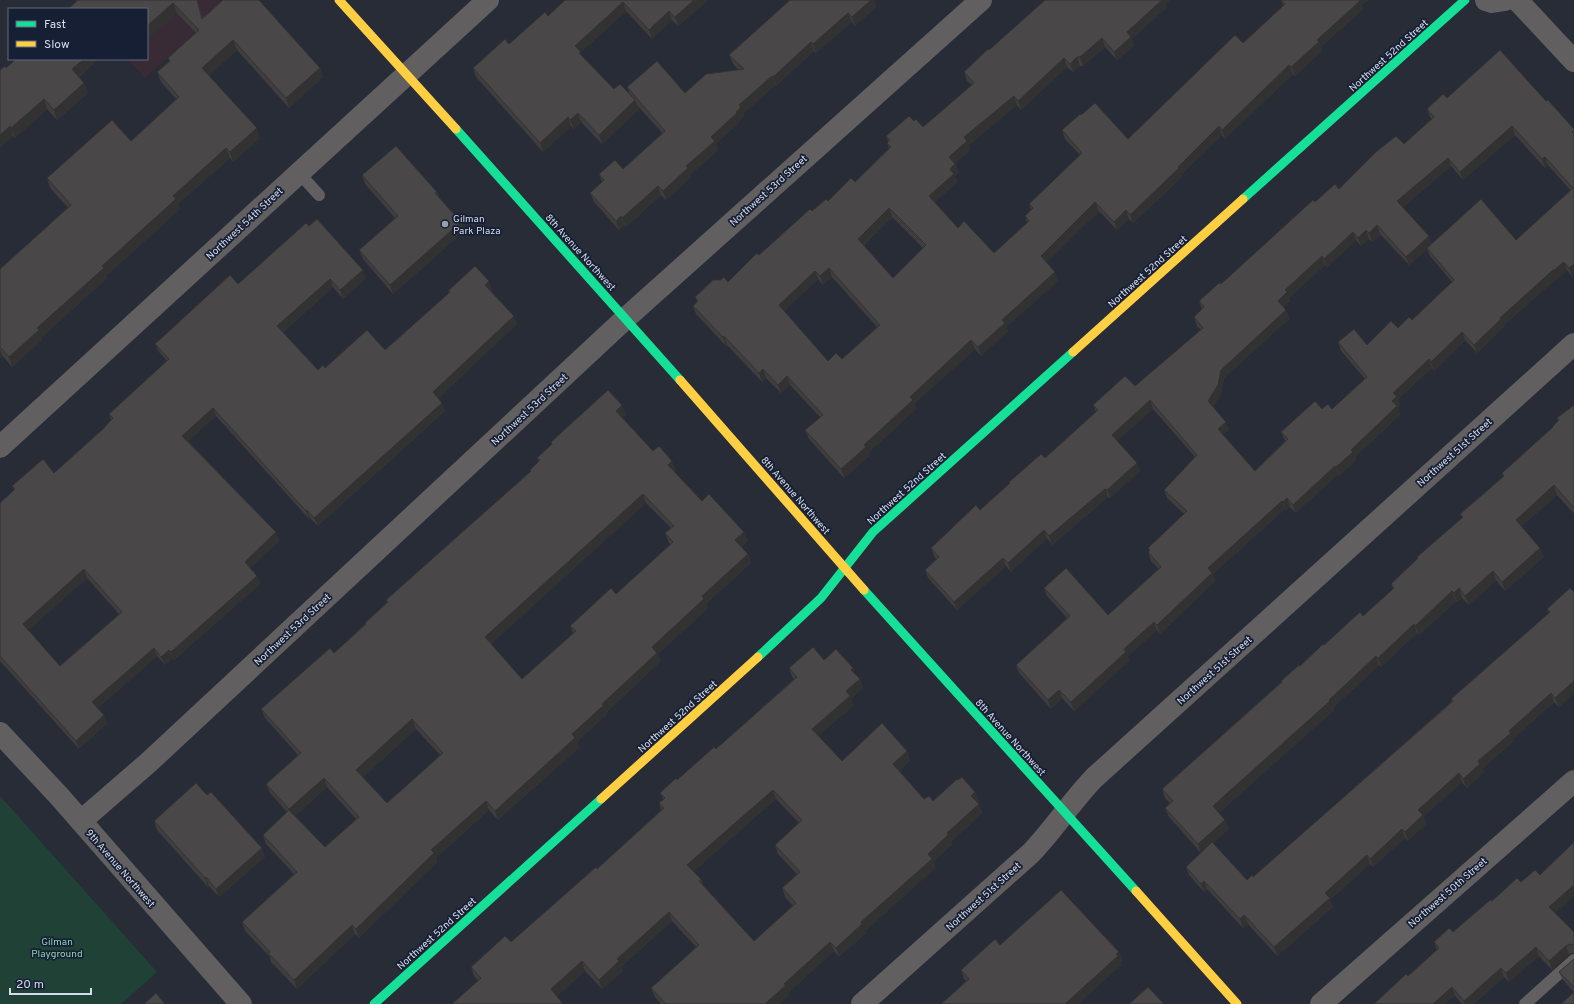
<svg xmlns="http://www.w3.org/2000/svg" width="1574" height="1004" font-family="Overpass,sans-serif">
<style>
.commercial{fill:#382b36}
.green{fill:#204236}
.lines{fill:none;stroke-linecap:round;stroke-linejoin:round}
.lane{stroke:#615f60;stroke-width:12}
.street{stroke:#615f60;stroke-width:22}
.fast{stroke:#16e098;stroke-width:9}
.slow{stroke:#ffcf43;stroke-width:9}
.wall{fill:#3f3d3e;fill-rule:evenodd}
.shaded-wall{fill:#333232}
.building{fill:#494748;stroke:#333232;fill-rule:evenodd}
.poi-dot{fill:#999fac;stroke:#171f34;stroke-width:1.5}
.labels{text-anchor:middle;stroke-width:3.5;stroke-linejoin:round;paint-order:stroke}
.street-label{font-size:10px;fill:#d6ddeb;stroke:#171f34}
.poi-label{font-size:10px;fill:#d6ddeb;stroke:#171f34;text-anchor:start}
.park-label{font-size:10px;fill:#8cd3b3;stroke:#171f34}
</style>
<rect width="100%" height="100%" fill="#272c37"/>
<!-- commercial -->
<polygon class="commercial" points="75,0 233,0 145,78 128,59 147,59 147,9 83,9"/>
<!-- green -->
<polygon class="green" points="0,796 157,972 121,1004 0,1004"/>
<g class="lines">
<!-- lane -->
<g class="lane">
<polyline points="299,173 319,195"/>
<polyline points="1525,1004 1574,960"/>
</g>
<!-- street -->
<g class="street">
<polyline points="1486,0 1492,2 1505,0"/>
<polyline points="1517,0 1574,61"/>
<polyline points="0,447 488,0"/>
<polyline points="0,733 59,796 241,1004"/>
<polyline points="81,821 148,763 626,318 981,0"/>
<path d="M862,1004L1031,853C1054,829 1071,802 1094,778L1574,344"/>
<polyline points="1321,1004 1574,781"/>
</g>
<!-- fast -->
<g class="fast">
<polyline points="456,129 680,380"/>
<polyline points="1243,199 1465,0"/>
<polyline points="864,590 1136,891"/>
<polyline points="758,657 821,598 873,532 1073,352"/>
<polyline points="374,1004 601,799"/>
</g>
<!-- slow -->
<g class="slow">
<polyline points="339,0 456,129"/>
<polyline points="1073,352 1243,199"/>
<polyline points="680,380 864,590"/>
<polyline points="601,799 758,657"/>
<polyline points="1136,891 1237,1004"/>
</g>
</g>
<!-- wall -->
<g class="wall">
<polygon points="78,0 197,0 203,18 320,68 323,77 289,108 237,50 209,75 260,138 233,162 230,158 178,204 180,209 106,276 107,278 42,337 42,340 12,367 2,355 0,357 0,269 68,208 50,188 47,178 131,141 176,99 161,82 157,72 169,61 168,58 196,33 177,13"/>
<polygon points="565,0 706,0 707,1 678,26 672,20 652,39 626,11 581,52 582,56 614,89 629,92 627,87 685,93 739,70 733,64 729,55 790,0 874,0 876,7 855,26 852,22 816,53 814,51 776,86 775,85 743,114 744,116 740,120 740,122 716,144 718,150 690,175 691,177 666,200 661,195 626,227 624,225 619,230 594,202 590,193 602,182 599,174 623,169 663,134 637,105 639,109 602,144 581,122 574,129 571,126 543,152 476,77 473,68 509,44 548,16"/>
<path d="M1281,0H1368L1361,6L1363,9L1321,47L1322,51L1295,76L1293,74L1225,139L1222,135L1182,174V177L1133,223L1129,219L1117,230L1099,211L1046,262L1058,281L1006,327L1008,331L981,356L975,349L914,404L916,409L868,453L869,456L844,478L809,439L805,430L820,417L790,385L781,393L766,378L762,382L727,345L726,346L696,314L693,306L697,302L695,297L728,282L759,255L812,211L828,201L855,182L889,148L887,143L888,142L886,136L914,121L923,127L972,85L967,81L964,72L989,50L1166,4L1167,7L1132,39L1134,46L1117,60L1105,47L1083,66H1080L1073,72L1067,67L1021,110L1017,105L969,145L970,150L955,163L959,172L955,176L957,182L935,202L958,228L994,253L1027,223L1025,216L1031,210L1029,204L1080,155L1065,139L1062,130L1081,115L1128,139L1243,43L1283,6ZM892,217L923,248L893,278L864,245ZM832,277L877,327L842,359L828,361L784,311L818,279L823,285Z"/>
<polygon points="16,59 98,59 79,77 84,83 88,93 57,120 47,109 15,138 13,136 0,148"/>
<path d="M1447,98L1546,101L1574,129V275L1572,277L1567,270L1556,280V279L1503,326L1504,327L1477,353L1465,340L1434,371L1432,368L1398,399L1400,405L1398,407L1400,415L1355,457L1356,460L1339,476L1338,474L1296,513L1290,507L1286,510L1285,509L1213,574L1215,581L1160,634L1157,630L1128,656L1129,661L1074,711L1062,698L1051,709L1019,673L1016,665L1067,618L1047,596L1044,588L1108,615L1159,569L1151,561L1148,552L1149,551L1148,548L1184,514L1167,498L1164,490L1195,457L1153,409L1117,441L1140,471L1110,498L1108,497L1052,545L1047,538L1011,572L1006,566L957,610L928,578L925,570L936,559L934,556L931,548L980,510L1009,484V482L1045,458L1096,412L1093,405L1135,386L1201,330L1197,326L1194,317L1202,309L1199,301L1221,284L1315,202L1339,189L1404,144L1432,119L1430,117L1427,109ZM1515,135L1545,168L1548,165L1571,191L1516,240L1432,244L1403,207L1451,166L1463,180ZM1380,234L1409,265L1427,249L1430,256L1452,282L1412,320L1367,345L1338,342L1341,351L1365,379L1332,409H1322L1281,432L1285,441L1255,471L1223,435L1229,430L1213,407L1221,394L1224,378L1289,319L1286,310L1283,307L1290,301L1289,298L1325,265L1327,267L1356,240L1361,246L1369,239L1372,242Z"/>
<polygon points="362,175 437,192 439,197 464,231 393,294 363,259 359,250 395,218 365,184"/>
<path d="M309,226L366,278L343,299L333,287L283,332L318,370L385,350L449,293L448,291L492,290L490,291L517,324L438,398L445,411L318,526L310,518L309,519L216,416L188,441L276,532L279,541L250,568L257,576L260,584L174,660L173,658L165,665L157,656L98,708L107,723L79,749L0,661V503L14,490L12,486L54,473L103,429L111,420L109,414L167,361L159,352L155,344L238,284ZM87,578L119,614L60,666L28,630Z"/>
<polygon points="1574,405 1574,514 1557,495 1522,526 1544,557 1505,591 1496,580 1469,605 1462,598 1457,602 1456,601 1419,635 1417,633 1381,667 1379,665 1333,708 1334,710 1219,813 1225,820 1229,829 1213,843 1247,880 1253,877 1452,701 1451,699 1549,614 1547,609 1574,592 1574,693 1559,707 1554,702 1513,739 1514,741 1482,769 1484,772 1467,788 1462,782 1423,817 1426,824 1408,841 1405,838 1373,867 1370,864 1330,900 1333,907 1277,956 1248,924 1243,928 1207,889 1204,892 1189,875 1186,867 1201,853 1169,817 1165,808 1170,803 1165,798 1162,789 1281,682 1281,681 1300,666 1324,645 1363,616 1393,589 1391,584 1417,559 1417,557 1462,518 1460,514 1503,477 1502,473 1553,427 1553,426 1558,421 1557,418"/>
<path d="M626,414L622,417L653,451L676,470L674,472L702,501L748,541L741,547L748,554L751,563L706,604L708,608L658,654L660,662L606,713L607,714L577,742L579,748L498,820L489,810L436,858L437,862L359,938L355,934L297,989L271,962L270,957L245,931L242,922L294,874L266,844L263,835L287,812L270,793L266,784L298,755L265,718L261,709L334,653L365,624V623L387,602L386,600L531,471L530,470L539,462L537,458L552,445L551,442ZM646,503L671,528L665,533L669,543L671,545L616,594L570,626L573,633L522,679L491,644ZM416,729L440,755L387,803L363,777ZM327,787L356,819L325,847L295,816Z"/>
<path d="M824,660L856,675L860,679L863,688L851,699L853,706L818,736L842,761L907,751L910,760L899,771L924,799L933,801L975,792L979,802L978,803L979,804L982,813L951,842L952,845L933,862L935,868L865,931L866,933L839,957L834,951L789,992V995L779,1004H661L655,997L651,988L696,947L672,921L621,967L623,971L602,989L585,971L557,996L478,980L474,976L471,967L511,942L597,869L661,810L659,803L663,799L660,793L716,749L794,679L792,677L789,668ZM776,799L799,823L775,845L778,854L797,874L782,888L785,897L793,906L754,941L703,885L701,879L694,871Z"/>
<polygon points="207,795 265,857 219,897 209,886 208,887 157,830 154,821"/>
<polygon points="1574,842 1574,896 1555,913 1574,932 1574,953 1573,953 1569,954 1552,970 1539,956 1509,982 1504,977 1474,1004 1462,1004 1455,996 1408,976 1437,950 1434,942 1453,932 1492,901 1521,882 1540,875"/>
<polygon points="1000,945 1119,952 1122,961 1120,962 1121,965 1078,1004 941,1004 966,981 964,979 961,970"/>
<polygon points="1574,959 1574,1004 1574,992 1563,980 1559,972"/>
</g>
<!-- shaded-wall -->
<g class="shaded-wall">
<polygon points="694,0 706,0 707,1 678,26 675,17"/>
<polygon points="871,0 874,0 876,7 855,26 852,17"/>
<polygon points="1162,0 1170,0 1166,4 1167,7 1132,39 1134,46 1117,60 1114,52 1127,32"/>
<polygon points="1358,0 1368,0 1361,6 1363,9 1321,47 1322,51 1295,76 1291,67 1317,40"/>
<polygon points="623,2 626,11 581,52 584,61 575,46"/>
<polygon points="173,3 177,13 147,40 147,26"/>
<polygon points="669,11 672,20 652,39 649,30"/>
<polygon points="848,13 852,22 816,53 813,44"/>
<polygon points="1102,38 1105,47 1083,66 1080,57"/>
<polygon points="233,40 237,50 206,78 202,68"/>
<polygon points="811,42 814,51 776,86 773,77"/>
<polygon points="1077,57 1080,66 1073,72 1070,64"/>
<polygon points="1064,58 1067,67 1021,110 1018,101"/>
<polygon points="84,59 98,59 76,79 72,69"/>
<polygon points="1289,65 1293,74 1225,139 1222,130"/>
<polygon points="320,68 323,77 289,108 286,98"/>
<polygon points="772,76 775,85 743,114 744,116 740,120 740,122 716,144 718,150 690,175 691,177 666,200 663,191 686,166 711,137 736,112 739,105"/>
<polygon points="84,83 88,93 57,120 54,110"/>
<polygon points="1014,96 1017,105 969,145 970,150 953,166 949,157 964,137"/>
<polygon points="44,99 47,109 15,138 11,128"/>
<polygon points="635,100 639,109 602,144 599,135"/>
<polygon points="578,113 581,122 574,129 570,120"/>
<polygon points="568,117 571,126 543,152 540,143"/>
<polygon points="10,126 13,136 0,148 0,135"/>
<polygon points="1219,126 1222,135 1182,174 1182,177 1133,223 1130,215"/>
<polygon points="1512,126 1515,135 1463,180 1460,172"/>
<polygon points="257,128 260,138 233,162 230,152"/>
<polygon points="226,148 230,158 178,204 180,209 106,276 107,278 42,337 42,340 12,367 9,357 37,328 102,266 173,196"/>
<polygon points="1545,157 1548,165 1545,168 1542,159"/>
<polygon points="1448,158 1451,166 1400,209 1397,201"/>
<polygon points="955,164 959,172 955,176 957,182 932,205 929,196 950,169"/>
<polygon points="658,186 661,195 626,227 622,218"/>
<polygon points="1095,202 1099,211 1044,265 1041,256"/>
<polygon points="889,208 892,217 861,247 858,239"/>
<polygon points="1126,210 1129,219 1117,230 1114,222"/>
<polygon points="621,216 624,225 619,230 616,221"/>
<polygon points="461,222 464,231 393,294 390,285"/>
<polygon points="1377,225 1380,234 1372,242 1369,233"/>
<polygon points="1366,230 1369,239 1361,246 1358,238"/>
<polygon points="1353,232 1356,240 1327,267 1324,259"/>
<polygon points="1429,236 1432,245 1409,265 1406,257"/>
<polygon points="1322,256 1325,265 1289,298 1290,301 1281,310 1278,301 1285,290"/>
<polygon points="1564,262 1567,270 1556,280 1553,271"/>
<polygon points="1574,264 1574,275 1572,277 1569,268"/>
<polygon points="829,268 832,277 823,285 820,276"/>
<polygon points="363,270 366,278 343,299 340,290"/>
<polygon points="1553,270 1556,279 1503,326 1504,327 1477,353 1474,345 1500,318"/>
<polygon points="815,271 818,279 782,313 779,305"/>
<polygon points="1055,272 1058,281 1006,327 1008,331 981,356 978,347 1002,320"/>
<polygon points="330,279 333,287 280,334 277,326"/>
<polygon points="489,281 492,290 488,293 485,285"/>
<polygon points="1286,310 1289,319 1224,378 1221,394 1211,410 1208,401 1221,370"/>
<polygon points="514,316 517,324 436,401 433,392"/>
<polygon points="1462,332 1465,340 1434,371 1431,362"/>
<polygon points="724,336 727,345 726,346 723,337"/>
<polygon points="971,340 975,349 914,404 916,409 868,453 869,456 844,478 841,469 910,397"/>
<polygon points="0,350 2,355 0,357"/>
<polygon points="1429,359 1432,368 1398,399 1400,405 1398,407 1400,415 1355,457 1356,460 1339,476 1336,467 1392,401 1393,393"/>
<polygon points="763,369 766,378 762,382 759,373"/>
<polygon points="787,376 790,385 781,393 778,385"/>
<polygon points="1150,400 1153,409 1115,443 1112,435"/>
<polygon points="442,403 445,411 318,526 314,518"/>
<polygon points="622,405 626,414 620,420 616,411"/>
<polygon points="213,408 216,416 185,444 182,436"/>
<polygon points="1226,422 1229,430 1221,437 1218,429"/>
<polygon points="672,461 676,470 671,474 668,465"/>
<polygon points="1137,463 1140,471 1110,498 1107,490"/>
<polygon points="1335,466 1338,474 1296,513 1293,505"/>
<polygon points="1554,485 1557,495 1519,529 1516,520"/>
<polygon points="1105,489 1108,497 1052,545 1049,536"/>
<polygon points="643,494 646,503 488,647 485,637"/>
<polygon points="1287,498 1290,507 1286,510 1283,502"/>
<polygon points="1282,501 1285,509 1213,574 1215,581 1160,634 1157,625 1208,568"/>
<polygon points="307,510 310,518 309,519 306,511"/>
<polygon points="1044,530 1047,538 1011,572 1008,563"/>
<polygon points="276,532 279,541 248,570 245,562"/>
<polygon points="744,532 748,541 738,549 735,540"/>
<polygon points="1540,548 1544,557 1505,591 1502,582"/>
<polygon points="748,554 751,563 706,604 708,608 658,654 660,662 606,713 607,714 577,742 579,748 498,820 495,811 602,704 652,647 702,596"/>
<polygon points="1003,558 1006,566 957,610 954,602"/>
<polygon points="84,569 87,578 26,633 23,624"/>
<polygon points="1493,571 1496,580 1469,605 1465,596"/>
<polygon points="257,576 260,584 174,660 171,652"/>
<polygon points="1459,588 1462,598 1457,602 1454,593"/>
<polygon points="1452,591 1456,601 1419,635 1415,626"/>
<polygon points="1154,622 1157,630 1128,656 1129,661 1074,711 1071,702 1124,649"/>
<polygon points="1414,624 1417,633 1381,667 1378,658"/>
<polygon points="154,648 157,656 95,711 92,702"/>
<polygon points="169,650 173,658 165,665 161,657"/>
<polygon points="1376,656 1379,665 1333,708 1334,710 1217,815 1213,806 1329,700"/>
<polygon points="853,668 857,677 851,670"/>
<polygon points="860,679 863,688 851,699 853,706 816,738 812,729 846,691"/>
<polygon points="1574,681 1574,693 1559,707 1555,698"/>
<polygon points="1059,690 1062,698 1051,709 1048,700"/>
<polygon points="1551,693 1554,702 1513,739 1514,741 1482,769 1484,772 1467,788 1463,779 1478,761 1509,731"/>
<polygon points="104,715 107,723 79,749 76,741"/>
<polygon points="412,719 416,729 360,780 356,770"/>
<polygon points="907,751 910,760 896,774 893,764"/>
<polygon points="1459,773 1462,782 1423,817 1426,824 1408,841 1405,832 1418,810"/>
<polygon points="324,778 327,787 293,818 289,809"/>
<polygon points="773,790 776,799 691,874 687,865"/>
<polygon points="975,792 979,802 975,805 971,796"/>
<polygon points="486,801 489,810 436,858 437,862 359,938 356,929 431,850"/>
<polygon points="979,804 982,813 951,842 952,845 933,862 935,868 865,931 866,933 839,957 836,948 928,854 947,833"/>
<polygon points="1225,820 1229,829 1201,854 1198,844"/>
<polygon points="1402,829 1405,838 1373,867 1370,859"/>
<polygon points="262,848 265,857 219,897 216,889"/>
<polygon points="1367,855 1370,864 1330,900 1333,907 1277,956 1274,947 1325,893"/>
<polygon points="206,877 209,886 208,887 205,878"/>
<polygon points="1204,881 1207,889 1204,892 1201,884"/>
<polygon points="1574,885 1574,896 1552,916 1549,907"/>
<polygon points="669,912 672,921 621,967 623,971 602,989 599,980 617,959"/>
<polygon points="1244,915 1248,924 1243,928 1240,919"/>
<polygon points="352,925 355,934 297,989 294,980"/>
<polygon points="830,942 834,951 789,992 789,995 779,1004 765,1004 784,984"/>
<polygon points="1566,946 1569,954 1552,970 1549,961"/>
<polygon points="1536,947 1539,956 1509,982 1506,973"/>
<polygon points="1119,952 1122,961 1120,962 1121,965 1078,1004 1065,1004"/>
<polygon points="582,961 585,971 554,999 551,989"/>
<polygon points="1501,968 1504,977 1474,1004 1465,1004 1464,1001"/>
<polygon points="1452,987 1455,996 1445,1004 1433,1004"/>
</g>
<!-- building -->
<g class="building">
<polygon points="78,0 197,0 202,19 223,0 259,0 320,68 286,98 233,40 202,68 257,128 230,152 226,148 173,196 176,199 102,266 104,268 37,328 39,330 9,357 0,347 0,269 71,205 47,178 112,120 131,141 179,97 157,72 170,61 168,58 199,30 173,3 147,26 147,9 68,9"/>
<polygon points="565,0 694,0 675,17 669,11 649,30 623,2 575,46 581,52 579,53 614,89 620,84 635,100 599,135 578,113 570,120 568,117 540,143 473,68 505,39 509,44 545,12 548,16"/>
<polygon points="790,0 871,0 852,17 848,13 813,44 811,42 773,77 772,76 739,105 741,107 736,112 737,113 711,137 715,141 686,166 688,168 663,191 658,186 622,218 621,216 616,221 590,193 604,180 599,174 615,160 623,169 665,131 627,87 657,61 685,93 706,74 744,69 729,55"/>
<path d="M1045,0H1162L1127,32L1131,37L1114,52L1102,38L1080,57H1077L1070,64L1064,58L1018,101L1014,96L964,137L967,141L949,157L955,164L950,169L954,174L929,196L958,228L964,221L994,253L1029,221L1025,216L1033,208L1029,204L1082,153L1062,130L1080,114L1081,115L1095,103L1128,139L1235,35L1243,43L1285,4L1281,0H1359L1360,1L1317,40L1319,42L1291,67L1289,65L1222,130L1219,126L1178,167L1179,168L1130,215L1126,210L1114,222L1095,202L1041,256L1055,272L1002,320L1005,323L978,347L971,340L910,397L913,400L864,445L866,447L841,469L805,430L823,415L787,376L778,385L763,369L759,373L724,336L723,337L693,306L698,301L695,297L713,280H721L724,277L728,282L757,253L759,255L810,209L812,211L826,199L828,201L851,178L855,182L891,147L887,143L890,140L886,136L909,116L914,121L916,119L923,127L974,83L964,72L988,49L989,50ZM889,208L926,245L893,278L858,239ZM829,268L880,325L842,359L836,353L828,361L779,305L815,271L820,276Z"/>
<path d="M1500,50L1546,101L1548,100L1574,129V131L1572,132L1574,134V264L1569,268L1564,262L1553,271V270L1500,318L1501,319L1474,345L1462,332L1431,362L1429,359L1393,393L1397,396L1392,401L1397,406L1351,450L1353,452L1336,467L1335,466L1293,505L1287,498L1283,502L1282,501L1208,568L1212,573L1157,625L1154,622L1124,649L1126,652L1071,702L1059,690L1048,700L1016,665L1070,616L1044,588L1066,568L1108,615L1161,567L1148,552L1150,550L1148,548L1187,511L1164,490L1197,455L1150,400L1112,435L1137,463L1107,490L1105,489L1049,536L1044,530L1008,563L1003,558L954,602L925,570L939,557L931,548L976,505L980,510L1010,483L1009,482L1041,454L1045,458L1098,410L1093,405L1125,376L1135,386L1203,328L1194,317L1204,307L1199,301L1219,283L1221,284L1313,200L1315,202L1335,184L1339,189L1376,152L1396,136L1404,144L1434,117L1427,109L1443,94L1447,98ZM1512,126L1542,159L1545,157L1573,188L1516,240L1481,199L1427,248L1454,280L1412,320L1409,317L1398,328L1391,321L1367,345L1354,329L1338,342L1367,377L1332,409L1328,404L1322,409L1315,401L1281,432L1288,439L1255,471L1218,429L1226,422L1208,401L1218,385L1221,370L1286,310L1278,301L1287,292L1285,290L1322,256L1324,259L1353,232L1358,238L1366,230L1369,233L1377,225L1406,257L1429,236L1397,201L1448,158L1460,172Z"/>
<polygon points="16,59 84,59 72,69 84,83 54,110 44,99 11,128 10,126 0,135 0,70 5,66 6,68"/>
<polygon points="396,146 437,192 435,193 461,222 390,285 359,250 398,216 362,175"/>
<path d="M317,219L363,270L340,290L330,279L277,326L318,370L323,365L325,368L367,330L385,350L450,292L448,291L475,266L489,281L485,285L514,316L433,392L442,403L314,518L307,510L306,511L213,408L182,436L276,532L245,562L257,576L171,652L169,650L161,657L154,648L92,702L104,715L76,741L0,656V503L15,489L12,486L43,459L54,473L103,429L113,418L109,414L169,359L155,344L230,275L238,284L306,223L309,226ZM84,569L122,612L60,666L23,624Z"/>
<path d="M608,390L622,405L616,411L653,451L659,446L672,461L668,465L702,501L709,494L744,532L735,540L748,554L702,596L704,599L652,647L657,653L602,704L604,705L572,734L575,738L495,811L486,801L431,850L434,853L356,929L352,925L294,980L268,953L270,952L242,922L297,872L263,835L289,810L325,847L359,817L324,778L289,809L266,784L301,753L261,709L330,648L334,653L366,624L365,623L388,602L386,600L531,471L530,470L540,460L537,458L552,444L551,442ZM643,494L674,526L665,533L673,542L616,594L611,588L570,626L576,631L522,679L485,637ZM412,719L443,753L387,803L356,770Z"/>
<polygon points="1574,405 1574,508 1554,485 1516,520 1540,548 1502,582 1493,571 1465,596 1459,588 1454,593 1452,591 1415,626 1414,624 1378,658 1376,656 1329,700 1330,701 1213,806 1225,820 1198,844 1165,808 1173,801 1162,789 1282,682 1281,681 1299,665 1300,666 1323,644 1324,645 1360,612 1363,616 1394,588 1391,584 1418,558 1417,557 1463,517 1460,514 1504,476 1502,473 1553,427 1553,426 1559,420 1557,418"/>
<polygon points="1570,588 1574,592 1574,681 1555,698 1551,693 1509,731 1511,733 1478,761 1480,764 1463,779 1459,773 1418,810 1423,815 1405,832 1402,829 1370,859 1367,855 1325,893 1330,898 1274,947 1244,915 1240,919 1204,881 1201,884 1186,867 1212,842 1247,880 1252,875 1253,877 1453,701 1451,699 1550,612 1547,609"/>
<path d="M813,647L824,660L836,649L853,668L851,670L860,679L846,691L850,696L812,729L842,761L882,723L907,751L893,764L924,799L929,796L933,801L957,779L958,780L962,777L975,792L971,796L979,804L947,833L948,835L928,854L932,859L861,922L862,924L836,948L830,942L784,984L786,985L765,1004H666L651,988L699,945L669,912L617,959L619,961L599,980L582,961L551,989L563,1004H452L481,978L471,967L505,936L511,942L596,867L597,869L664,808L659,803L665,798L660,793L676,778L677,780L714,747L716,749L797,677L789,668ZM773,790L802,820L775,845L800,872L782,888L796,903L754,941L699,881L701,879L687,865Z"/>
<polygon points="196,783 207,795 211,792 262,848 216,889 206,877 205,878 154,821"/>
<polygon points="1574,842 1574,885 1549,907 1574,932 1574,945 1570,944 1566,946 1549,961 1536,947 1506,973 1501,968 1464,1001 1452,987 1433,1004 1374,1004 1406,974 1408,976 1439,948 1434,942 1449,928 1453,932 1490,900 1492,901 1517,878 1521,882 1535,870 1540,875"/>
<polygon points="1061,890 1119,952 1116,954 1118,956 1065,1004 941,1004 969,979 961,970 995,939 1000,945"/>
<polygon points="1574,959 1574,987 1559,972"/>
<polygon points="1148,987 1164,1004 1129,1004"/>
<polygon points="1574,992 1574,1004 1561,1004"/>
<polygon points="156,993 165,1004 144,1004"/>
</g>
<!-- markers -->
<circle class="poi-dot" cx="445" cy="224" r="4"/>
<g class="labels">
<!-- street labels -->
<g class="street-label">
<text transform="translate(1388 55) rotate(-42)" y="4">Northwest 52nd Street</text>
<text transform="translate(768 190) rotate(-42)" y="4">Northwest 53rd Street</text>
<text transform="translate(244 223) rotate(-43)" y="4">Northwest 54th Street</text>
<text transform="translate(581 252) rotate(48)" y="4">8th Avenue Northwest</text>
<text transform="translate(1147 271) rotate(-42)" y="4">Northwest 52nd Street</text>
<text transform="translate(529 409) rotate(-43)" y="4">Northwest 53rd Street</text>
<text transform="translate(1454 452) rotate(-42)" y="4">Northwest 51st Street</text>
<text transform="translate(906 488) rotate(-42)" y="4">Northwest 52nd Street</text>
<text transform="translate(796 495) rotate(49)" y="4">8th Avenue Northwest</text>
<text transform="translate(292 629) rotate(-43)" y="4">Northwest 53rd Street</text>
<text transform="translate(1214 670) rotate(-42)" y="4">Northwest 51st Street</text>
<text transform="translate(677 716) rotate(-42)" y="4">Northwest 52nd Street</text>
<text transform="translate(1011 737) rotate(48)" y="4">8th Avenue Northwest</text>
<text transform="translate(121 868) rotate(49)" y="4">9th Avenue Northwest</text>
<text transform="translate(1447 892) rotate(-41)" y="4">Northwest 50th Street</text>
<text transform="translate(983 896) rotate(-42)" y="4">Northwest 51st Street</text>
<text transform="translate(436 933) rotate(-42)" y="4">Northwest 52nd Street</text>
</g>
<!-- poi labels -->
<g class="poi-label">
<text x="453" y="222">Gilman<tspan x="453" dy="12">Park Plaza</tspan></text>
</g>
<!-- park labels -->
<g class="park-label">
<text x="57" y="945">Gilman<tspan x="57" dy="12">Playground</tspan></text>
</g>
</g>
<!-- legend -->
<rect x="8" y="8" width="140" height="52" fill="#171f34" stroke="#636b7d"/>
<rect x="16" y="21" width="20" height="6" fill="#16e098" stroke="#636b7d"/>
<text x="44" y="28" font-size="12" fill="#d6ddeb">Fast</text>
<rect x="16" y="41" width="20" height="6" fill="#ffcf43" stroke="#636b7d"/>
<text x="44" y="48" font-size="12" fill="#d6ddeb">Slow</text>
<!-- scale -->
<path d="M10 988v6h81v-6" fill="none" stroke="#d6ddeb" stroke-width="2"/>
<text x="16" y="988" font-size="12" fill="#d6ddeb" stroke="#171f34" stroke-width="3" paint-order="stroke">20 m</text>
</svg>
